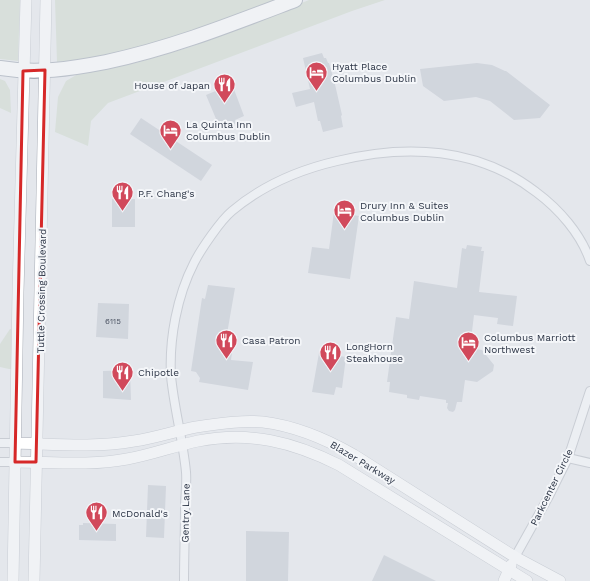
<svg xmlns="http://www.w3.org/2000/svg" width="590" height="581" font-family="'Work Sans',sans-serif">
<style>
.green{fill:#c9d6c5}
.building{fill:#bbc0ca}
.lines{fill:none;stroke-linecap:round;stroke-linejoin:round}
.street-casing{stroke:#a9aeb7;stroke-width:10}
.secondary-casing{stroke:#a9aeb7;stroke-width:12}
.highway-casing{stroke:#8b94a3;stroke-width:16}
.street{stroke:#f7f8fa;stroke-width:8}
.secondary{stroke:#fff;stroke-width:11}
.highway{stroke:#fff;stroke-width:14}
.marked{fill:none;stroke:#d62828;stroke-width:3;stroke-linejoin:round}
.labels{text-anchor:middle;stroke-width:4;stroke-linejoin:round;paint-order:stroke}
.number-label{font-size:8px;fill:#4f5766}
.poi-label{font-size:10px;fill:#2b3445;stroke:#f4f6f9;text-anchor:start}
.street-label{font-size:10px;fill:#2b3445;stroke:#f4f6f9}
</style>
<rect width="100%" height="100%" fill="#e4e7ec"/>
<!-- green -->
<g class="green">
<polygon points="0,0 20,0 18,61 0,59"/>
<polygon points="55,0 280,0 195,31 106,57 57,62"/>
<polygon points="309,0 385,0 352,11 108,103 91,121 88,146 55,132 58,97 66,81 78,74 139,62 190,47"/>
<polygon points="0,79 5,81 10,90 11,113 0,108"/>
<polygon points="10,329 11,329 11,369 9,369 0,367 0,344"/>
</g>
<!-- building -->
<g class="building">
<polygon points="322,53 324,58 326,58 328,63 329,63 334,80 342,115 341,116 343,127 323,132 320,121 318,121 314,102 296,107 292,93 310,89 303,58"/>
<polygon points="477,63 492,65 505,71 506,71 550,105 540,118 514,120 490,101 476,97 444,101 423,86 420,69"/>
<polygon points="232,84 244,116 235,120 236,123 230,126 228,122 219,126 206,95"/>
<polygon points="141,118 212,165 201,181 130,134"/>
<rect x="112" y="199" width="23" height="28"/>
<polygon points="334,212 359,216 350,279 308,273 312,247 329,249"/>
<polygon points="467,245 482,247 481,251 484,251 479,292 517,296 513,326 497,324 498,318 474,315 470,348 482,350 494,365 493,371 477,382 465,380 462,402 457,402 455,410 453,412 449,411 447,408 448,403 446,403 446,400 420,396 419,400 407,398 407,395 389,392 390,382 387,382 396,317 409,319 414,281 457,288 462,248 466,249"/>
<polygon points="208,285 235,288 224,351 232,353 231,360 253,362 248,390 199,382 200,378 196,372 191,371 202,298 205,299"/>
<polygon points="98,303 129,304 128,339 96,337"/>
<polygon points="319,353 346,357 342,388 336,387 334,395 312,392"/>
<polygon points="130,370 131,400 103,398 103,371"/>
<polygon points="148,485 166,486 164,538 146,537"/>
<polygon points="83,523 116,524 116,541 79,540 79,525 83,525"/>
<polygon points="246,531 289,532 288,581 246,581"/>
<polygon points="384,555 436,581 372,581"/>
</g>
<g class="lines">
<defs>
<g id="street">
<polyline points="0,443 15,443"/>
<polyline points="568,458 590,463"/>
<polyline points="0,462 15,462"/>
<polyline points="515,557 549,496 568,458 590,391"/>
<path d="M184,581C184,557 185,533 185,508C185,496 187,484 186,472C183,440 174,408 171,376C169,339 177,296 194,263C201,249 221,220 232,211C263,185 298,170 337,161C406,144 478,147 536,192C559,209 581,234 590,261"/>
</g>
<g id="secondary">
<path d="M15,443C54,444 95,448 134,441C155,438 175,431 196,427C218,424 241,420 263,422C296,426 326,439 354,455L515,557L560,581"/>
<path d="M15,462C52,462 90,466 127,459C151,455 174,446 198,441C250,431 293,442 339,465L527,581"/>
<polyline points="13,581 18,292 26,0"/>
<polyline points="34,581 46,0"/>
<polyline points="504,581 511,565"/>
</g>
<path id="highway" d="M0,68C37,74 70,69 106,62C172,48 232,24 295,0"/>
</defs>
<!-- street casing -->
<use href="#street" class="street-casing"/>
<!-- secondary casing -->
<use href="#secondary" class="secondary-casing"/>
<!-- highway casing -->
<use href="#highway" class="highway-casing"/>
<!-- street -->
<use href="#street" class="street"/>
<!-- secondary -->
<use href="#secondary" class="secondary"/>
<!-- highway -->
<use href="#highway" class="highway"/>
</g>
<!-- marked area -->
<path d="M0 0H590V581H0ZM45,70L36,462H15L23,71Z" fill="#e4e7ec" fill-opacity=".55" fill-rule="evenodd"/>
<path class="marked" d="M45,70L36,462H15L23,71Z"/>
<!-- icons -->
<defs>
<symbol id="hotel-pin" viewBox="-11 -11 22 30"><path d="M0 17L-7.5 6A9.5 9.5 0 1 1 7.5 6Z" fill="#d1495b" stroke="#f4f6f9"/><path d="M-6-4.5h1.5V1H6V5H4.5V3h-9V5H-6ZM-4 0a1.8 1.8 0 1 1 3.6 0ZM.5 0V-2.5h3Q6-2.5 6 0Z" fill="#fff"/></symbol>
<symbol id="restaurant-pin" viewBox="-11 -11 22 30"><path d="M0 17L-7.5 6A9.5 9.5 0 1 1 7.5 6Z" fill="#d1495b" stroke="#f4f6f9"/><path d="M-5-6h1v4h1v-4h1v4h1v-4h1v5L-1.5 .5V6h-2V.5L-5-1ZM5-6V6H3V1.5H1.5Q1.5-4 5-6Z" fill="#fff"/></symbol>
</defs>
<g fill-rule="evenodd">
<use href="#hotel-pin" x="304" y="60" width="25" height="34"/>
<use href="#restaurant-pin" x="212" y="72" width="25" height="34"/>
<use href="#hotel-pin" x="158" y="118" width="25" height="34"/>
<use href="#restaurant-pin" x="110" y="180" width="25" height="34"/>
<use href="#hotel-pin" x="332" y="198" width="25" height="34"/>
<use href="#restaurant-pin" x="214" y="328" width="25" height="34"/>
<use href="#hotel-pin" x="456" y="330" width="25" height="34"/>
<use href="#restaurant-pin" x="318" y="340" width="25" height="34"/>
<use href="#restaurant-pin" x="110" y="360" width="25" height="34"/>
<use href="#restaurant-pin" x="84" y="500" width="25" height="34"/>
</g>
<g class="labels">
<!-- number labels -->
<g class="number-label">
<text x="113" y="324">6115</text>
</g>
<!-- poi labels -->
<g class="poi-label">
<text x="332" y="70">Hyatt Place<tspan x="332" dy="12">Columbus Dublin</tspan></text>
<text x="210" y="89" text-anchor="end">House of Japan</text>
<text x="186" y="128">La Quinta Inn<tspan x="186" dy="12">Columbus Dublin</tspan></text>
<text x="138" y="197">P.F. Chang's</text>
<text x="360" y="209">Drury Inn &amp; Suites<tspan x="360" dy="12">Columbus Dublin</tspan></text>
<text x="484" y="341">Columbus Marriott<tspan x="484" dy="12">Northwest</tspan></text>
<text x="242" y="344">Casa Patron</text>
<text x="346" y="350">LongHorn<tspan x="346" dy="12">Steakhouse</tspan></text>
<text x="138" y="376">Chipotle</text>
<text x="112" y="517">McDonald's</text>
</g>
<!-- street labels -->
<g class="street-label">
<text transform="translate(41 291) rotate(-89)" y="4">Tuttle Crossing Boulevard</text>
<text transform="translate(363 462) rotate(31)" y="4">Blazer Parkway</text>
<text transform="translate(551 487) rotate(-64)" y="4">Parkcenter Circle</text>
<text transform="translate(185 513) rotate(-89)" y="4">Gentry Lane</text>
</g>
</g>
</svg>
